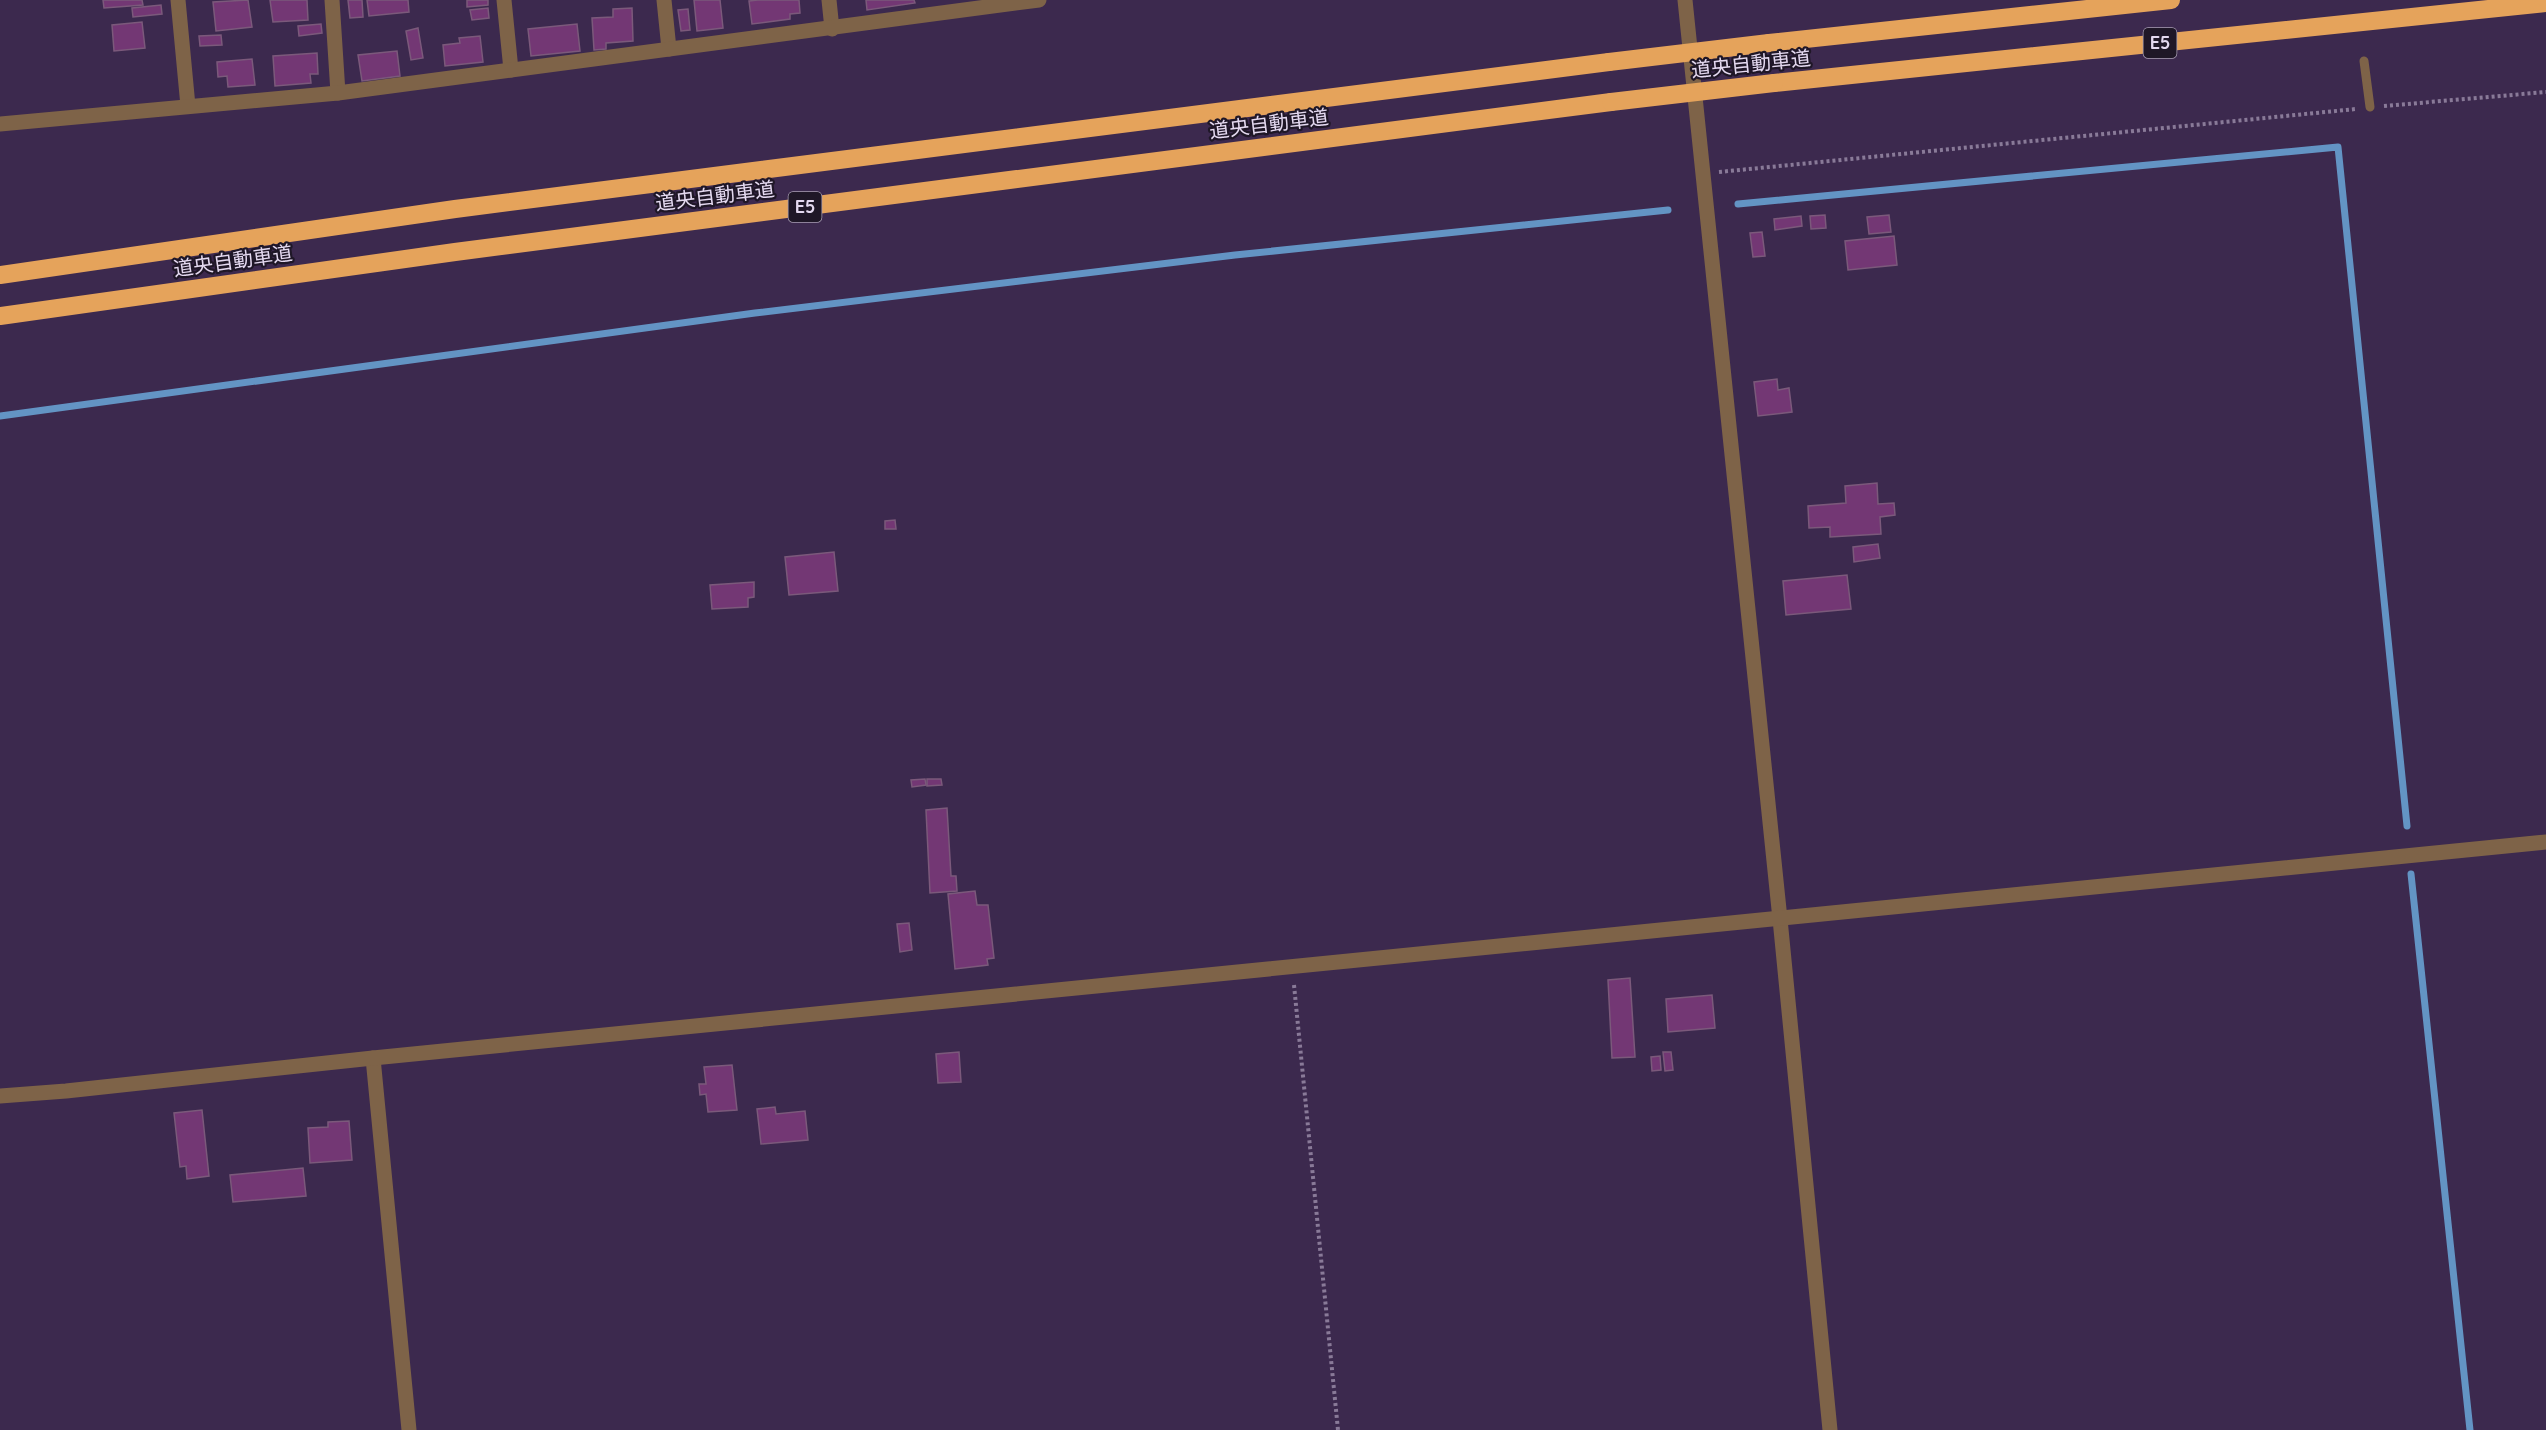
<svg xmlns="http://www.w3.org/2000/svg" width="2546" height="1430" font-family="Quicksand,'Noto Sans JP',sans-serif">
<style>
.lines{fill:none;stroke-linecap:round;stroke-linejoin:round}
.stream{stroke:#6394c4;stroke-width:7}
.building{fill:#733774;stroke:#7b597b;stroke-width:1.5}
.path{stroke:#897a98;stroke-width:4;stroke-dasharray:3 3;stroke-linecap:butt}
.service{stroke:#7e6348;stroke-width:9}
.minor{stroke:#7e6348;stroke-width:15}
.tertiary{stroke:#7e6348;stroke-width:15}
.motorway{stroke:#e5a35b;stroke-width:18}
.motorway-bridge{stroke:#e5a35b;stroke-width:18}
.labels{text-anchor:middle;stroke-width:4.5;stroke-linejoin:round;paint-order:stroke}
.shield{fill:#1f1727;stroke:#a99fb4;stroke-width:1.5}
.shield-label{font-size:18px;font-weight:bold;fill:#e4d9f0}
.street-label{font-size:20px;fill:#e4d9f0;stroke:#1f1727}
</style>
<rect width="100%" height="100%" fill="#3c294e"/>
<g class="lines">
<!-- stream -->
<g class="stream">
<polyline points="1738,204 2338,147 2407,826"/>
<polyline points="0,416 755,313 1235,255 1668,210"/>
<polyline points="2411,874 2470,1430"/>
</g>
</g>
<!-- building -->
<g class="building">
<polygon points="103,0 142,0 143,5 104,8"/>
<polygon points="248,0 252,27 216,31 213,2"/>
<polygon points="270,0 307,0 308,20 273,22"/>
<polygon points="348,0 362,0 363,17 350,18"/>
<polygon points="367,0 408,0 409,12 369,16"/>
<polygon points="467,0 488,0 488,5 467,7"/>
<polygon points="694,0 720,0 723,28 697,31"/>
<polygon points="758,0 799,0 800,13 790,14 790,19 752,24 749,1"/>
<polygon points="866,0 914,0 915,3 867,10"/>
<polygon points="161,5 162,14 133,17 132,8"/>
<polygon points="488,8 489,18 472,20 470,10"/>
<polygon points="632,8 633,41 606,43 606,49 594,50 592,18 613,17 613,9"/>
<polygon points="688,9 690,30 681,31 678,10"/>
<polygon points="142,22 145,48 114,51 112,25"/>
<polygon points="321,24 322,33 299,36 298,26"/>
<polygon points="577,24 580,51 531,56 528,29"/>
<polygon points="418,28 423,58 411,60 406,31"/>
<polygon points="221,35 222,45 200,46 199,36"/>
<polygon points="480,36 483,62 445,66 443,45 460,43 459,38"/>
<polygon points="397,51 400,76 362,81 358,55"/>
<polygon points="317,53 318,74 310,74 311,83 275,86 273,56"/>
<polygon points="252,59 255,85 228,87 227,76 218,77 217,62"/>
<polygon points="1825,215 1826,228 1811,229 1810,216"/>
<polygon points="1889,215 1891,232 1869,234 1867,217"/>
<polygon points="1801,216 1802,226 1775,230 1774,219"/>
<polygon points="1762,232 1765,256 1753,257 1750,233"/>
<polygon points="1894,236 1897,265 1848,270 1845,241"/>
<polygon points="1777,379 1778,390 1789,388 1792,412 1758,416 1754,382"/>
<polygon points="1877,483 1878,504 1894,503 1895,515 1880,517 1881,534 1830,537 1830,527 1809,528 1808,506 1846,503 1845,486"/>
<polygon points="895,520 896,529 885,529 885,521"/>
<polygon points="1878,544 1880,558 1854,562 1853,547"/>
<polygon points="834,552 838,591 789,595 785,557"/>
<polygon points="1847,575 1851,609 1786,615 1783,581"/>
<polygon points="754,582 754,597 748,598 748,607 712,609 710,585"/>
<polygon points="925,779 926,785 912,787 911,780"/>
<polygon points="927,779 941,779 942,785 927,786"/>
<polygon points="947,808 951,876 956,876 957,891 930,893 926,810"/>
<polygon points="975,891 977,905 988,905 994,958 987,959 988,965 955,969 948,894"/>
<polygon points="909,923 912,950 900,952 897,924"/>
<polygon points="1630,978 1635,1057 1612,1058 1608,980"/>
<polygon points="1712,995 1715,1028 1668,1032 1666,999"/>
<polygon points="959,1052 961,1082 938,1083 936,1054"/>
<polygon points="1663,1052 1671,1052 1673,1070 1665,1071"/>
<polygon points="1660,1056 1661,1070 1652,1071 1651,1057"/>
<polygon points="732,1065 737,1110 708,1112 706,1094 700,1095 699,1084 706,1084 704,1067"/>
<polygon points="775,1107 776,1114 805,1111 808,1140 761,1144 757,1109"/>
<polygon points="202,1110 209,1176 187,1179 186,1166 180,1167 174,1113"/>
<polygon points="349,1121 352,1160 310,1163 308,1128 328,1127 328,1122"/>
<polygon points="303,1168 306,1196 233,1202 230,1175"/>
</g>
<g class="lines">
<!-- path -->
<g class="path">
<polyline points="2384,106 2546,92"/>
<polyline points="1719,172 2356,109"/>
<polyline points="1294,985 1338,1430"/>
</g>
<!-- service -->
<polyline class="service" points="2364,61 2370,107"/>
<!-- minor -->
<g class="minor">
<polyline points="178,0 188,106"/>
<polyline points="332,0 338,93"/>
<polyline points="504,0 511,70"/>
<polyline points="664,0 669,49"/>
<polyline points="829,0 832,29"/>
<polyline points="0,124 338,93 1039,0"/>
<polyline points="373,1058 409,1430"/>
</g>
<!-- tertiary -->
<g class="tertiary">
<polyline points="1685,0 1780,919 1830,1430"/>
<polyline points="0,1096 66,1091 373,1058 2546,842"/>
</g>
<!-- motorway -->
<g class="motorway">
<polyline points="1769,43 2171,0"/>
<polyline points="1774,83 2546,3"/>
<polyline points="0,275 455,209 1609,62"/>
<polyline points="0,316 455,252 1611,102"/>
</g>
<!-- motorway-bridge -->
<g class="motorway-bridge">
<polyline points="1609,62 1769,43"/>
<polyline points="1611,102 1774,83"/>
</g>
</g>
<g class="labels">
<!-- shield labels -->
<g class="shield">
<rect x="2143.5" y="28" width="33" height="30" rx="4.5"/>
<rect x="788.5" y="192" width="33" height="30" rx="4.5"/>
</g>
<g class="shield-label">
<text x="2160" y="49">E5</text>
<text x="805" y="213">E5</text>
</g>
<!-- street labels -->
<g class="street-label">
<text transform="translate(1751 64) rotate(-6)" y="7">道央自動車道</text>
<text transform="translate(1269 124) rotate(-7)" y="7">道央自動車道</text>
<text transform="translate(715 196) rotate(-7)" y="7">道央自動車道</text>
<text transform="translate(233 261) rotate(-8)" y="7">道央自動車道</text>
</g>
</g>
</svg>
